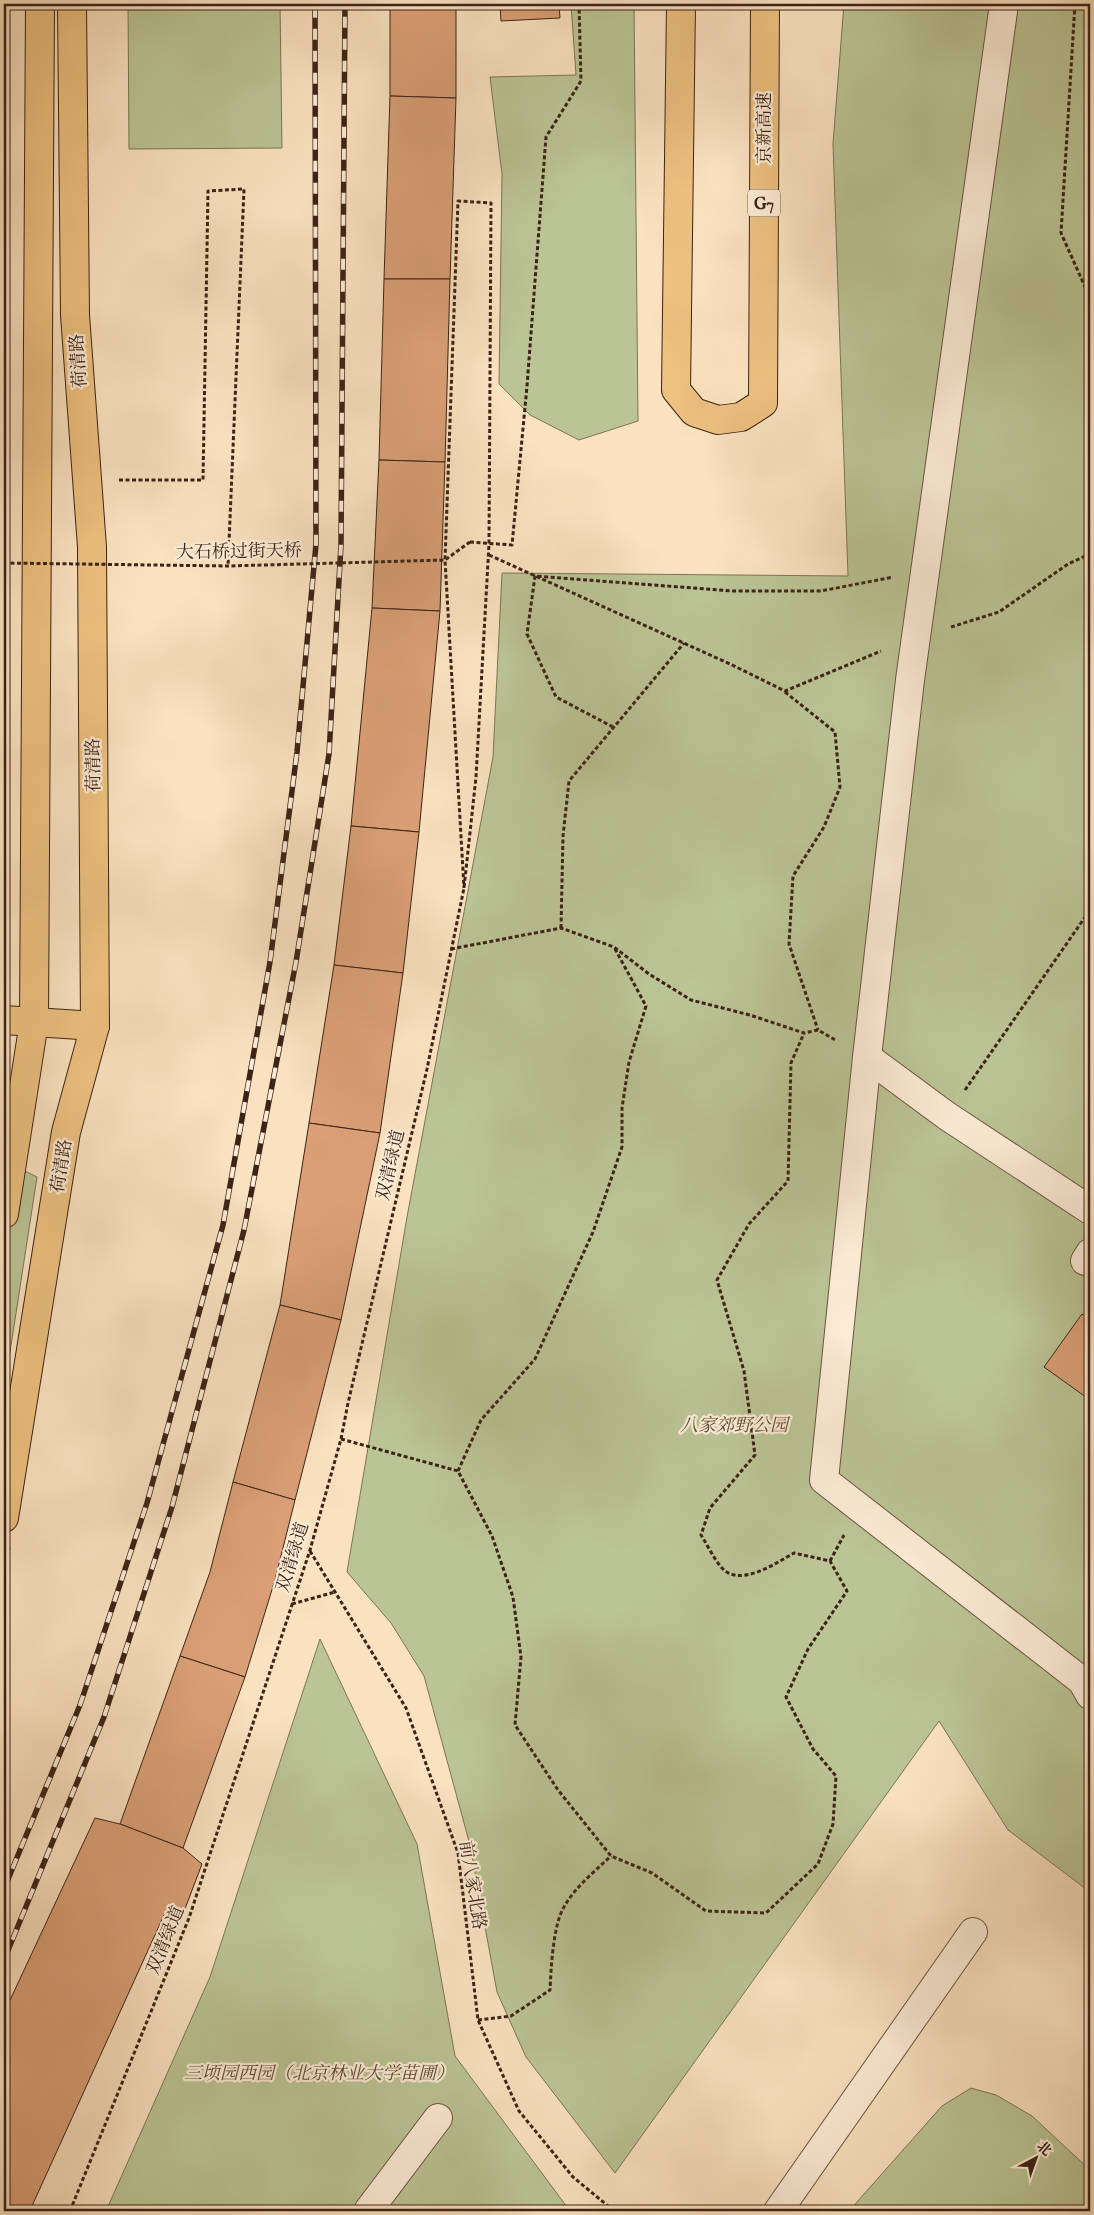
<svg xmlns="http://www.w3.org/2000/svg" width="1094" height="2215" font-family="'IM FELL English','Noto Serif SC',serif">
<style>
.green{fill:#bbc495;stroke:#7c7456}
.water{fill:#a0bcb9;stroke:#787f78}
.building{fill:#da9f76;stroke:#3c2317}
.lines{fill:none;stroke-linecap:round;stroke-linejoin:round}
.minor-casing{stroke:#6c5341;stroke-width:30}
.major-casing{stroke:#3c2317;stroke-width:30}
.highway-casing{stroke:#3c2317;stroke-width:30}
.path{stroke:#3c2317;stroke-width:3;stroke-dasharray:4 2.5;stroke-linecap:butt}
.minor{stroke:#fcecd6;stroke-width:28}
.major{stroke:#edc180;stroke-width:28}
.highway{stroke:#edc180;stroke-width:28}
.rail-casing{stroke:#3c2317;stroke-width:5.5}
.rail{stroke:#fcecd6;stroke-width:4;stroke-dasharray:11;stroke-linecap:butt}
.path-bridge{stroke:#3c2317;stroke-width:3;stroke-dasharray:4 2.5;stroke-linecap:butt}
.labels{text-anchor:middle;stroke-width:4.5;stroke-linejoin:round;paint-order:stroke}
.shield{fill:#fcecd6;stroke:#765f50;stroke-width:1}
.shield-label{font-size:16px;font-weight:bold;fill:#3c2317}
.street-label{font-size:18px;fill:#3c2317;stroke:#fcecd6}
.park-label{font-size:18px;font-style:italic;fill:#5c4b36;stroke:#fcecd6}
</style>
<rect width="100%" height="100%" fill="#fae2c0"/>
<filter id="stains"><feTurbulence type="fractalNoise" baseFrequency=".004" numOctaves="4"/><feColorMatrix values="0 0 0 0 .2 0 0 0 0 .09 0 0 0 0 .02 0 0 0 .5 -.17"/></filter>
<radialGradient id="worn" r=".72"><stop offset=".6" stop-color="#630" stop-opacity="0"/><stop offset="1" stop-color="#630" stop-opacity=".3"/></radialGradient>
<!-- green -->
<g class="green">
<polygon points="128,4 280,4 282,148 129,149"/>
<polygon points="571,4 634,4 638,421 579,440 530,415 499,384 502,174 490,77 576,75"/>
<polygon points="844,4 1090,4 1090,1892 1008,1830 939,1721 615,2173 526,2057 497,1992 470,1845 424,1676 391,1623 347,1572 407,1217 493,757 502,573 848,576 833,144"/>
<polygon points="15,1170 27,1172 37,1177 4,1391 4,1234"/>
<polygon points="320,1639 417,1844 455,2056 570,2211 106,2211 210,1977"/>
<polygon points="971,2088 996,2095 1032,2116 1090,2170 1090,2211 849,2211 942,2106"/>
</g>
<!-- water -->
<polygon class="water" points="1090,106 1090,234 1086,227"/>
<!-- building -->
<g class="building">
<polygon points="390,4 456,4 456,98 390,96"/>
<polygon points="500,4 559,4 560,18 501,21"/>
<polygon points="390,96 456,98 450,279 384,279"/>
<polygon points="384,279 450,279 445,462 379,460"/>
<polygon points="379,460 445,462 440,611 372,608"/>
<polygon points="372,608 440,611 419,832 351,826"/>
<polygon points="351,826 419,832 403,973 334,965"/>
<polygon points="334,965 403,973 380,1133 309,1123"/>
<polygon points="309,1123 380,1133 341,1320 280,1305"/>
<polygon points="280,1305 341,1320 295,1500 233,1482"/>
<polygon points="1082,1314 1090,1320 1090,1400 1044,1367"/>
<polygon points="233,1482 295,1500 275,1580 245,1677 180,1656 210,1572"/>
<polygon points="180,1656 245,1677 183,1848 120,1824"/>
<polygon points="95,1818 120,1824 183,1848 202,1864 180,1922 164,1915 32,2206 40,2211 4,2211 4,2013"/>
</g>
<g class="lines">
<defs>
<g id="minor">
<polyline points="1004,4 910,680 867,1057 947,1116 1090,1210"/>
<polyline points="867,1057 824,1480 1082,1681 1090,1695"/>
<polyline points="1085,1261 1090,1253"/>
<polyline points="368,2211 438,2118"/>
<polyline points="778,2211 973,1932"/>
</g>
<g id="major">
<polyline points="4,1020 95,1026"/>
<polyline points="4,1214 34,1022 40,4"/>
<polyline points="4,1518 66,1132 95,1026 92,547 75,315 72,4"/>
</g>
<polyline id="highway" points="681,4 676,390 694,412 718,420 741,417 763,403 765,4"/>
</defs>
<!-- minor casing -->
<use href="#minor" class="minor-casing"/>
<!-- major casing -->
<use href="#major" class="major-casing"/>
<!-- highway casing -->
<use href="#highway" class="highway-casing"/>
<!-- path -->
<g class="path">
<polyline points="1075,4 1061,233 1090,298"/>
<polyline points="119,480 203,480 208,191 244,189 228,566"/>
<polyline points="470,542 512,545 527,386 546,137 581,81 579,4"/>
<polyline points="489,555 730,664 785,691 881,651"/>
<polyline points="951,627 999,612 1068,564 1090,554"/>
<polyline points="785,692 835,732 840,787 824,827 793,876 789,944 818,1030"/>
<polyline points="613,727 556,697 527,634 535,576 732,591 821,591 893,577"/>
<polyline points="561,928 563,836 569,781 684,643"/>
<polyline points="451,949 561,928 614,947 649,974 691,1000 750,1015 804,1033 818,1030 837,1041"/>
<polyline points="965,1090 1090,910"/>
<path d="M341,1439L458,1471L492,1536L513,1597L521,1657L515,1725L558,1790L611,1856L652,1873L706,1911L766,1913L818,1864L833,1824L836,1776L813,1749L786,1697L808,1649L847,1591L830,1561L794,1553C776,1563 740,1588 722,1568C714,1559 708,1546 701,1535L710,1508L755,1455L744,1371L717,1280L749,1224L788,1181L791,1063L804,1033"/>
<polyline points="458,1471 481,1420 535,1359 593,1232 622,1147 622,1108 629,1062 646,1006 614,947"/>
<polyline points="310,1551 406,1708 458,1853 478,2020 519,2111 573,2177 614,2211"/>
<polyline points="830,1561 844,1535"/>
<polyline points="4,1575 9,1548"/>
<polyline points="292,1604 335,1592"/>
<path d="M478,2020L511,2016L550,1990C551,1969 553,1925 564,1907C575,1887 595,1871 611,1856"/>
<polyline points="70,2211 189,1918 310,1550 341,1439 348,1403 427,1069 464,888 476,777 489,544 491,203 458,201 445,560 464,888"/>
</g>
<!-- minor -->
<use href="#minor" class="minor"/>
<!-- major -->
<use href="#major" class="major"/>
<!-- highway -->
<use href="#highway" class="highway"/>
<defs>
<g id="rail">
<polyline points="4,1889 80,1705 147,1503 223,1225 270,962 297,752 316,544 315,4"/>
<polyline points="4,1960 104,1717 172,1507 244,1230 296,962 329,754 341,545 345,4"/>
</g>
</defs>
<!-- rail casing -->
<use href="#rail" class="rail-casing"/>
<!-- rail -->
<use href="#rail" class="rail"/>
<!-- path-bridge -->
<polyline class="path-bridge" points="4,563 228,566 445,560 470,542"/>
</g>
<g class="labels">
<!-- shield labels -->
<rect class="shield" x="748" y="189.5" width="32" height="27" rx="4"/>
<g class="shield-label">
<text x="764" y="209">G7</text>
</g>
<!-- street labels -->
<g class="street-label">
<text transform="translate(764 128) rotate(-90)" y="6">京新高速</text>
<text transform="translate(78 361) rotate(-94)" y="6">荷清路</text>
<text transform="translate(239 551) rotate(-1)" y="6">大石桥过街天桥</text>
<text transform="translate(93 765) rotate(-91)" y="6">荷清路</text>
<text transform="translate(390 1165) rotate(-77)" y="6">双清绿道</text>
<text transform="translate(61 1166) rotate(-81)" y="6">荷清路</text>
<text transform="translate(292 1557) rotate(-73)" y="6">双清绿道</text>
<text transform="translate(473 1885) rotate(81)" y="6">前八家北路</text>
<text transform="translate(165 1940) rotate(-68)" y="6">双清绿道</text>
</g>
<!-- park labels -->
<g class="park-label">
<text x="734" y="1431">八家郊野公园</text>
<text x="319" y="2079">三顷园西园（北京林业大学苗圃）</text>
</g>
</g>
<!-- margin -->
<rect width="1094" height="2215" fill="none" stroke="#fae2c0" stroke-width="20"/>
<rect x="5" y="5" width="1084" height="2205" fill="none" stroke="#3c2317" stroke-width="2.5"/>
<rect x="10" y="10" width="1074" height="2195" fill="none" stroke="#3c2317"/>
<!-- north arrow -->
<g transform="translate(1036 2158) rotate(41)" stroke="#fcecd6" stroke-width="4" paint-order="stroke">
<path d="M0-4L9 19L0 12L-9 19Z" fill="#3c2317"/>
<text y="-8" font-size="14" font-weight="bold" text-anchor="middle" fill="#3c2317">北</text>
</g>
<rect width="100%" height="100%" filter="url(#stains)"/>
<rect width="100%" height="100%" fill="url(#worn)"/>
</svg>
